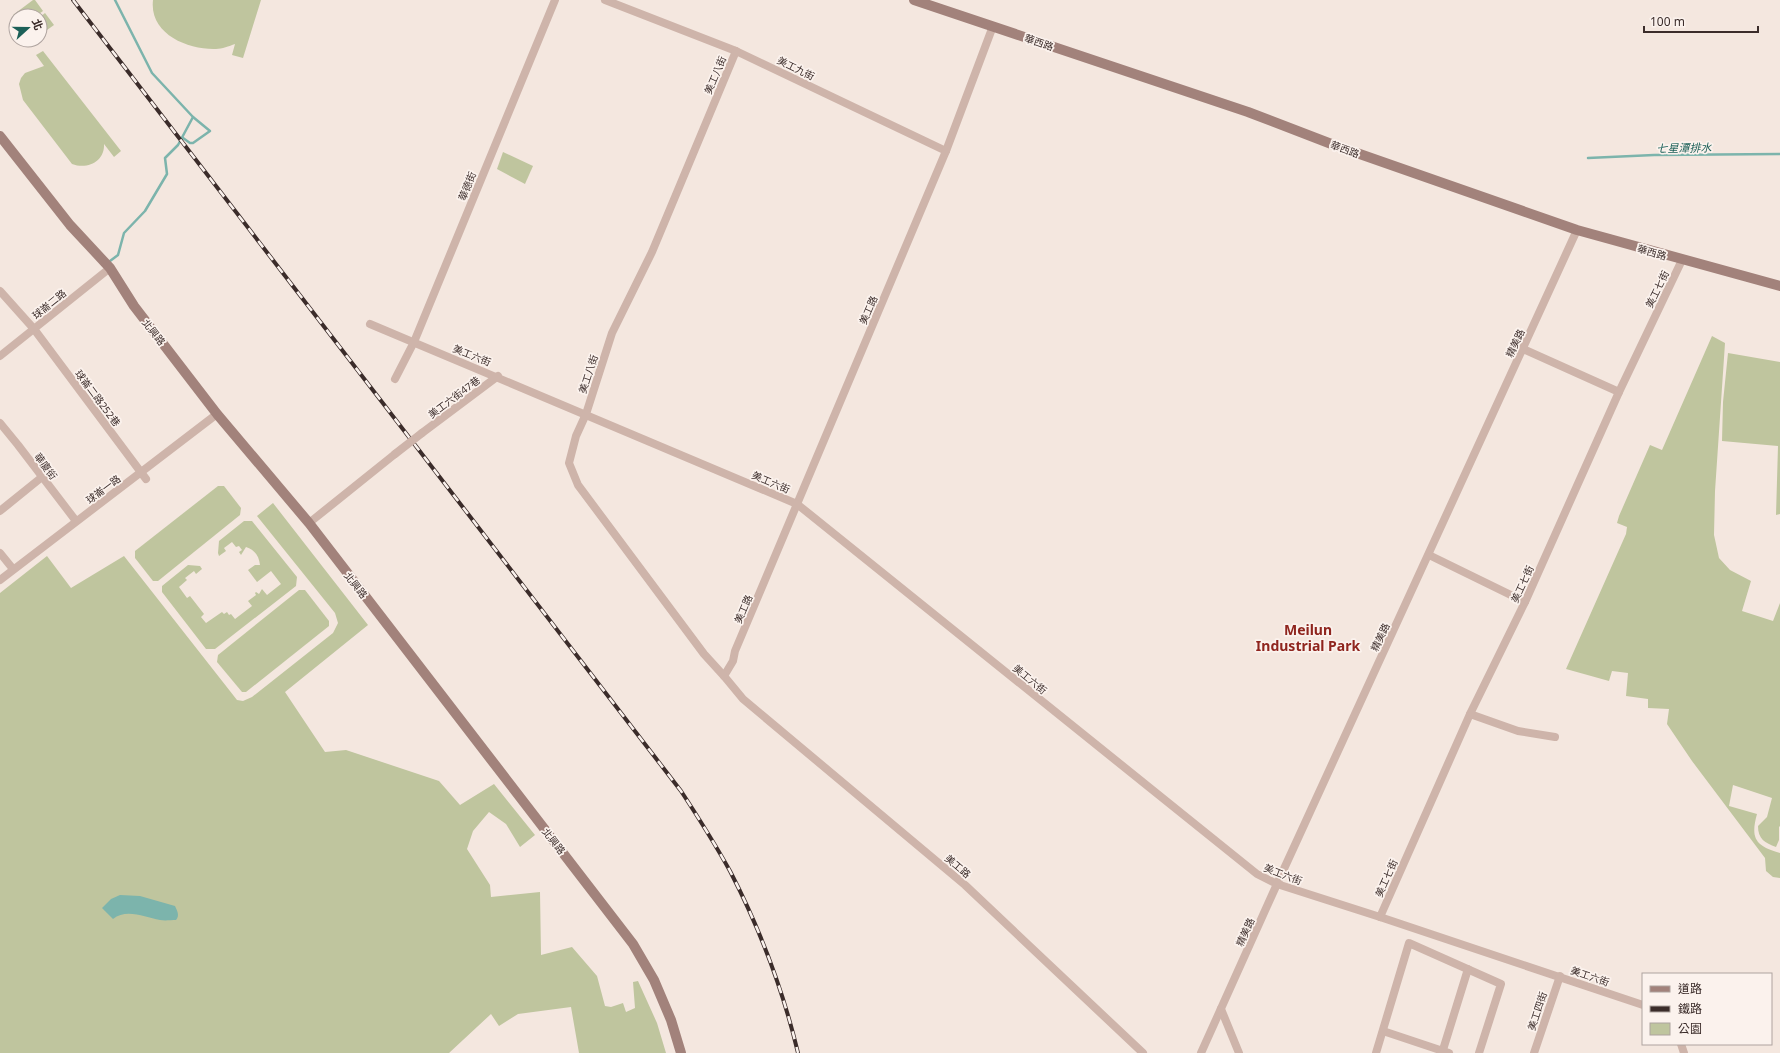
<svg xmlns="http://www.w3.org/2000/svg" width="1780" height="1053" font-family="'Noto Sans','Noto Sans TC',sans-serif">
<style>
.green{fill:#bfc59e}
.water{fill:#7cb4ac}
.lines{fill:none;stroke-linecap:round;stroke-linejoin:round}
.stream{stroke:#7cb4ac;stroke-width:2.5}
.street{stroke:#ceb4aa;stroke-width:8}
.secondary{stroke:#a2827b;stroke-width:10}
.rail-casing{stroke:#3b2c2a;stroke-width:4}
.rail{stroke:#fbf2ed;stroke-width:2.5;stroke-dasharray:8;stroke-linecap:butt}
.street-bridge{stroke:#ceb4aa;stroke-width:8}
.labels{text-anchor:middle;stroke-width:3.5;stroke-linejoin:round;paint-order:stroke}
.street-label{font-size:10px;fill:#3b2c2a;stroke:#fbf2ed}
.water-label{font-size:11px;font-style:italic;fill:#1c6058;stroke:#fbf2ed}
.district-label{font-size:14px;font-weight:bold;fill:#8f251e;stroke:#fbf2ed}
</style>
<rect width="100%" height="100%" fill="#f4e7df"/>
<!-- green -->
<g class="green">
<polygon points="33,0 35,0 43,11 36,16 16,16 16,18 13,15"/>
<path d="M153,0H261L243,58L232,55L235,44C229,46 222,49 216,49C188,50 149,34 153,0Z"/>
<polygon points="45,13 54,25 40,35 40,17"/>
<path d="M43,51L121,151L114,157L104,144C105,161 88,170 72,164L23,100L19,84L21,78L25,73L44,66L36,55Z"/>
<polygon points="503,152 533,166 525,184 497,169"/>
<path d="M1712,336L1725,343L1715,491L1714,535L1719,558L1730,570L1751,581L1742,611L1773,621L1780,603V826L1779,827V840L1776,847C1765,843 1758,839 1758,826L1767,817L1772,798L1733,785L1729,806L1757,814C1750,839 1756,846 1780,853V878L1773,877L1766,871L1765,858L1692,761L1667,724L1669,709L1648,708V699L1626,696L1628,673L1612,671L1609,681L1566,669L1626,534L1627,527L1617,523L1619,516L1650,445L1662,450Z"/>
<polygon points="1728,353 1780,362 1780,514 1776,515 1778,446 1722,441 1723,402"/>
<polygon points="218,486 224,486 241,508 240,515 158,581 153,581 135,558 135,551"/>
<polygon points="273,503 368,625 285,692 325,752 346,750 439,781 460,805 494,784 535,835 520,847 506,824 489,812 473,831 467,849 490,885 491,897 540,892 541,955 572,947 597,976 605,1006 611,1007 623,1003 626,1012 635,1008 633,982 638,981 657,1023 666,1053 579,1053 571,1007 518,1014 499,1026 491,1014 449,1053 0,1053 0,593 47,556 71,588 124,556 237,700 243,701 252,697 333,633 338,623 335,613 257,516"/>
<path d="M244,521H252L297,577L296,586L215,649H206L162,592V586L188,565L200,566L202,569L196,574L194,571L185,578L187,580L179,587L187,598L190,596L204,614L201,617L206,623L222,612L224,614L227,612L229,615L231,614L235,619L252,606L248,601L256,595L255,593L256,592L259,594L262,589L267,595L281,584L271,571L257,582L248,570L255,565H260C259,556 255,550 246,547L241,555L239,552L242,550L239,546L236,547L232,542L224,548L226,551L219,556L218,553L219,541Z"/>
<polygon points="299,590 305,590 329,621 329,626 246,692 242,692 217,662 218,655"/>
</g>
<!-- water -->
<path class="water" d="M120,895L140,896L175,906C177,911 180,915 176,920C171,920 165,921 160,920C145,917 126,908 113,919L102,908L111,899Z"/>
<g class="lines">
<!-- stream -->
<g class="stream">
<polyline points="183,138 190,143 193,143 210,131 193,117"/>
<polyline points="1588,158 1654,155 1780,154"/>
<polyline points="110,261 118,255 124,233 145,211 167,174 165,158 178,145 193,117 152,73 115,0"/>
</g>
<!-- street -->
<g class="street">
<polyline points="605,0 736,51 946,151"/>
<polyline points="993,26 946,151 735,651 733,661 724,676 743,699 965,885 1143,1053"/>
<polyline points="0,291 34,329 146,479"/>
<polyline points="370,324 797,504 1257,874 1277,884 1380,917 1643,1005"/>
<polyline points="1523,349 1619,392"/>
<polyline points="0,356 110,268"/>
<polyline points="395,379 414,342 555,0"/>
<polyline points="0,423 18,445 76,521"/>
<polyline points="422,433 498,376"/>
<polyline points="0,511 42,477"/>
<polyline points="309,523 395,454"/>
<polyline points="0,553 13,569"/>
<polyline points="1429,555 1525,602"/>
<polyline points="0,580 217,414"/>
<polyline points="724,676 704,654 578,485 569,463 576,436 586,414 612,333 652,252 736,51"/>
<polyline points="1470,714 1518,731 1555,737"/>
<polyline points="1380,917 1470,714 1525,602 1619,392 1682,260"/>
<polyline points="1221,1009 1239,1053"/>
<polyline points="1383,1031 1449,1053"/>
<polyline points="1681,1044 1684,1053"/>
<polyline points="1201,1053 1277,884 1577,230"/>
<polyline points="1376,1053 1409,943 1501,984 1479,1053"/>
<polyline points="1442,1053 1468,969"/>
<polyline points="1534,1053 1560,976"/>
</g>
<!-- secondary -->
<g class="secondary">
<polyline points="914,0 1248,112 1334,145 1577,230 1780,286"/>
<polyline points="0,136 70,225 110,268 134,306 217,414 309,523 633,944 654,980 671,1020 681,1053"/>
</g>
<defs>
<path id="rail" d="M73,0L681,791C698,817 715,844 730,871C760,929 783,990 798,1053"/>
</defs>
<!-- rail casing -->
<use href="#rail" class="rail-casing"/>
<!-- rail -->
<use href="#rail" class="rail"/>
<!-- street-bridge -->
<polyline class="street-bridge" points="395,454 422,433"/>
</g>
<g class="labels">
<!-- street labels -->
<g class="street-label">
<text transform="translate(1039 42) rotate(19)" y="4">華西路</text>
<text transform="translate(796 68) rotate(26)" y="4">美工九街</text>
<text transform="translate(715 75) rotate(-67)" y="4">美工八街</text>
<text transform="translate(1345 149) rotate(20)" y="4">華西路</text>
<text transform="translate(467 186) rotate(-68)" y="4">華德街</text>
<text transform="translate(1652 252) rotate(16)" y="4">華西路</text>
<text transform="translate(1657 289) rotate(-64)" y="4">美工七街</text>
<text transform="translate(49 304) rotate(-39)" y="4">球崙二路</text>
<text transform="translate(868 310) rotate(-67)" y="4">美工路</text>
<text transform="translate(154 332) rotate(52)" y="4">北興路</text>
<text transform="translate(1515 343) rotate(-65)" y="4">精美路</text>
<text transform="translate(472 355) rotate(22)" y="4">美工六街</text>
<text transform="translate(588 374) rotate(-72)" y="4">美工八街</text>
<text transform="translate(454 397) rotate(-37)" y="4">美工六街47巷</text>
<text transform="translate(98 398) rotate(53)" y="4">球崙二路252巷</text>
<text transform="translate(46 466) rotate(53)" y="4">華廈街</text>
<text transform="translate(771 482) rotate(23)" y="4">美工六街</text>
<text transform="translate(103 489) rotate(-37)" y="4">球崙一路</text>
<text transform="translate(1522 584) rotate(-65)" y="4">美工七街</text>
<text transform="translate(356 585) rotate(52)" y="4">北興路</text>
<text transform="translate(743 609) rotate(-67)" y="4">美工路</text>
<text transform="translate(1380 637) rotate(-65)" y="4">精美路</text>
<text transform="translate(1030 679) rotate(39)" y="4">美工六街</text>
<text transform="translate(554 841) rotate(52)" y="4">北興路</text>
<text transform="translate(958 866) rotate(40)" y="4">美工路</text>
<text transform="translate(1283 874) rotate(21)" y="4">美工六街</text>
<text transform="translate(1386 878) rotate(-66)" y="4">美工七街</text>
<text transform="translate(1245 932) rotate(-66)" y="4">精美路</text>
<text transform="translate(1590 976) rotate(19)" y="4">美工六街</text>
<text transform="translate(1537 1011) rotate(-72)" y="4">美工四街</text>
</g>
<!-- water labels -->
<g class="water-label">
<text transform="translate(1684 148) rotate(-1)" y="4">七星潭排水</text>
</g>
<!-- district labels -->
<g class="district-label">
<text x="1308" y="635">Meilun<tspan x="1308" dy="16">Industrial Park</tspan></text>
</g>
</g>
<!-- legend -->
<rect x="1642" y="973" width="130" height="72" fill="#fbf2ed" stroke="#aea39f"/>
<rect x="1650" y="986" width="20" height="6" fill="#a2827b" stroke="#aea39f"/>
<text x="1678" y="993" font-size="12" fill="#3b2c2a">道路</text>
<rect x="1650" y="1006" width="20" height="6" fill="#3b2c2a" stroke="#aea39f"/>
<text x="1678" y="1013" font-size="12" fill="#3b2c2a">鐵路</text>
<rect x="1650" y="1023" width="20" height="12" fill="#bfc59e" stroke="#aea39f"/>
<text x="1678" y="1033" font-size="12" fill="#3b2c2a">公園</text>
<!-- north arrow -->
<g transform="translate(28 28) rotate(69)"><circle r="19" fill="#fbf2ed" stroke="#aea39f"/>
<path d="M0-3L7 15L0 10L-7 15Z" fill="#1c6058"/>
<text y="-6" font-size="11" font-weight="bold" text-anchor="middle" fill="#3b2c2a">北</text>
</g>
<!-- scale -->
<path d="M1644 26v6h114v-6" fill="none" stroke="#3b2c2a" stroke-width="2"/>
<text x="1650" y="26" font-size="12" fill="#3b2c2a" stroke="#fbf2ed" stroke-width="3" paint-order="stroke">100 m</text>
</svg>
